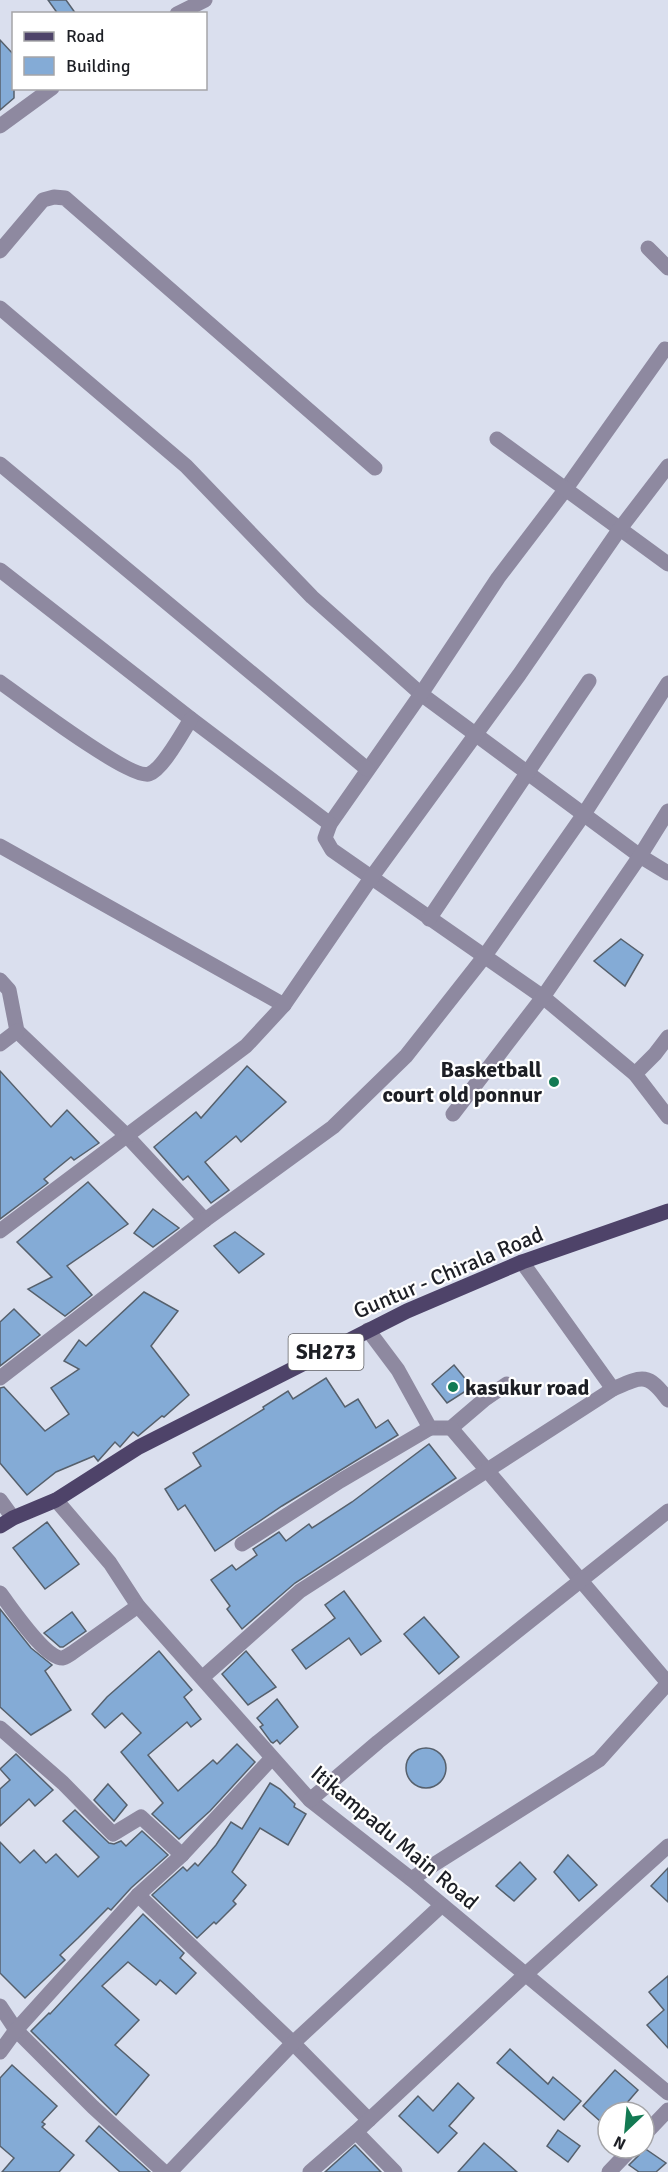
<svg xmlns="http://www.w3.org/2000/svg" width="668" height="2172" font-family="Signika,sans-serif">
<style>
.building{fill:#84abd6;stroke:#56606c;stroke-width:1.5}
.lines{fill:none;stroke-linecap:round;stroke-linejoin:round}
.minor{stroke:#8e89a0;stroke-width:15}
.major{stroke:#4e4369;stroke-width:15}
.poi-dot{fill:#137a53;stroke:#fff;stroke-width:2}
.labels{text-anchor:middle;stroke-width:4.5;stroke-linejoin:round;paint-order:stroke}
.shield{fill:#fff;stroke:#616266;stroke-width:1.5}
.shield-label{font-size:21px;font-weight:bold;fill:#1d1f25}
.poi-label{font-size:22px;font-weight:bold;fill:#1d1f25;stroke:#fff;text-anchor:end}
.street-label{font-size:22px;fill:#1d1f25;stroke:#fff}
</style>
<rect width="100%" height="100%" fill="#dadfee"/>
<!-- building -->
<g class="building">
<polygon points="48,0 66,0 76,14 58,14"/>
<polygon points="0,40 14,55 14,98 0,110"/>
<polygon points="621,939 643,955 625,986 594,961"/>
<polygon points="247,1066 286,1102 241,1142 236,1136 205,1162 229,1190 211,1203 188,1176 183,1180 154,1147 196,1112 201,1118"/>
<polygon points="0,1071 51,1127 67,1110 99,1143 74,1160 71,1157 44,1179 48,1183 0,1219"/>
<polygon points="88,1182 128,1224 67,1266 92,1295 65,1316 28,1289 52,1277 17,1242"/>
<polygon points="153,1209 179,1228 153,1247 134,1233"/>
<polygon points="235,1232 264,1254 239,1273 214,1246"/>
<polygon points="144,1292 178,1311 151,1346 189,1395 164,1417 162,1416 138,1436 133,1432 120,1447 115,1442 98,1461 94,1456 56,1472 27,1495 0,1463 0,1388 4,1387 45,1431 69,1414 51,1388 79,1369 64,1361 79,1340 86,1346"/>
<polygon points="14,1309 40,1335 0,1366 0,1322"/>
<polygon points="454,1365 472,1387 447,1403 432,1384"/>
<polygon points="326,1378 345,1407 358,1399 376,1428 388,1420 398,1435 282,1506 215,1551 185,1505 178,1510 165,1489 201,1466 193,1453 264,1409 263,1407 288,1391 293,1399"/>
<polygon points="429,1444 456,1478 295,1583 242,1629 227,1609 230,1606 211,1580 232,1565 236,1570 257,1555 253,1549 279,1532 286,1541 309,1524 312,1528 352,1502"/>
<polygon points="47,1522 79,1564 45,1589 13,1548"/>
<polygon points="344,1591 381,1641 361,1655 349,1638 306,1669 292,1650 335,1618 325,1605"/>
<polygon points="0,1609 31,1648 52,1665 45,1671 71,1710 31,1735 0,1707"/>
<polygon points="72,1612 86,1631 63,1647 60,1647 44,1633"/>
<polygon points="424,1617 459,1657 439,1674 404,1634"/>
<polygon points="159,1651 192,1690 184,1697 201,1719 191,1727 187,1722 148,1755 178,1791 213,1760 217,1764 237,1744 255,1762 210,1811 179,1839 152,1814 163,1803 121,1752 141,1733 122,1713 105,1728 92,1714 107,1697"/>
<polygon points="246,1651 276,1687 248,1705 222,1674"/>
<polygon points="277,1699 298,1727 280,1744 277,1740 273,1743 271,1742 260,1727 263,1725 257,1718"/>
<circle cx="426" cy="1768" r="20"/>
<polygon points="16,1754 53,1790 35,1806 29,1799 0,1826 0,1789 10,1780 0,1769"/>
<polygon points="270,1783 280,1789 295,1804 294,1807 306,1814 288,1845 260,1828 232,1872 246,1885 233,1901 236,1904 216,1924 214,1922 197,1938 152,1895 183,1867 187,1871 195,1863 198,1866 216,1845 231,1822 242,1829"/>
<polygon points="108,1784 127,1805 114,1821 94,1800"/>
<polygon points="75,1810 109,1843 114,1844 121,1841 126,1846 142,1831 168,1855 131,1888 111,1910 108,1908 78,1938 60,1955 65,1960 25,1998 0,1973 0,1842 20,1863 34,1850 46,1863 56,1854 78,1877 99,1857 63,1821"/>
<polygon points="568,1855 597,1885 579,1901 554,1872"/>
<polygon points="520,1862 536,1879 514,1901 496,1886"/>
<polygon points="668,1868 668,1902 651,1886"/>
<polygon points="143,1914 184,1953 180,1958 196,1973 176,1994 160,1980 156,1985 128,1962 102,1986 139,2020 115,2045 149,2075 116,2115 31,2031 49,2013 50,2014"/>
<polygon points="668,1976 668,2048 647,2025 664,2010 649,1992"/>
<polygon points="510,2049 548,2084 553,2077 581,2101 564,2120 497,2063"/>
<polygon points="12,2065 57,2106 42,2122 45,2124 42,2127 74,2155 59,2172 2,2172 14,2158 0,2146 0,2078"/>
<polygon points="615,2070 638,2090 619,2112 608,2112 608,2128 583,2106"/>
<polygon points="458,2083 474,2098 449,2126 457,2133 438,2153 399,2116 418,2096 433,2111"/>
<polygon points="99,2126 150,2172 120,2172 86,2141"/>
<polygon points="558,2130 580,2146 568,2162 547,2146"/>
<polygon points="484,2143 517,2172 458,2172"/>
<polygon points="355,2145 381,2172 325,2172"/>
<polygon points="641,2148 644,2148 666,2163 656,2172 639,2172 629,2165 639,2155"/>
</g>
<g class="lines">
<!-- minor -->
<g class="minor">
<polyline points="177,14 205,0"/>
<polyline points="0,126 52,88"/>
<polyline points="648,248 668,268"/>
<polyline points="0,251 43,200 54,197 65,198 375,468"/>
<polyline points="0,308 186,466 312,597 421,694 640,856 668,873"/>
<polyline points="665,349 565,490 498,578 421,694 330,824 325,838 332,850 543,997 635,1074 668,1117"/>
<polyline points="497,439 668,564"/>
<polyline points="0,464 367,769"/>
<polyline points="0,570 191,719 330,824"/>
<path d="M0,682C21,697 131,780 149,774C163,769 182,733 191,719"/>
<polyline points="0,846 284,1005"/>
<polyline points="429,919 589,681"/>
<polyline points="0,980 9,990 17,1031 126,1135 205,1220"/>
<polyline points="0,1044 17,1031"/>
<polyline points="635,1074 655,1054 668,1037"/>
<polyline points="453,1114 543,997 640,856 668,811"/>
<polyline points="0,1231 246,1046 284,1005 371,878 519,675 619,530 668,466"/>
<polyline points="522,1262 613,1389"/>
<polyline points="368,1330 398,1370 430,1428 451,1428 485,1399 507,1384"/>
<polyline points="0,1378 205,1220 333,1127 406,1056 484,957 584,814 668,683"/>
<polyline points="451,1428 668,1683"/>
<polyline points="0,1500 13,1518"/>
<polyline points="56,1500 110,1563 138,1606 310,1800 411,1879 668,2093"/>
<polyline points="242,1544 340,1481 430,1428"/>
<path d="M0,1593C11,1607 45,1659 63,1658C66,1657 69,1655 72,1653L138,1606"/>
<path d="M203,1677L300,1591L613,1389C642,1376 648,1372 668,1400"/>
<polyline points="0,1728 63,1783 113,1834 141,1817 182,1855"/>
<polyline points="310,1800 378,1742 668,1511"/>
<polyline points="411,1879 599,1760 668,1683"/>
<polyline points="138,1895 293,2043 369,2120"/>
<polyline points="0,2006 16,2030 93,2107 164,2172"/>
<polyline points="0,2052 16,2030 138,1895 182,1855 271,1759"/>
<polyline points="356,2132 395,2172"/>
<polyline points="644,2135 668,2110"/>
<polyline points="170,2172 293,2043 442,1905"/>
<polyline points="310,2172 356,2132 526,1974 668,1846"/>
<polyline points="609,2172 632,2148"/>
</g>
<!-- major -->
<polyline class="major" points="0,1526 13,1518 56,1500 139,1447 407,1311 522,1262 668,1211"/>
</g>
<!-- markers -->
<g class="poi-dot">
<circle cx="554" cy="1082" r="6"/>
<circle cx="453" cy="1387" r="6"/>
</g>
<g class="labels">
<!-- shield labels -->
<rect class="shield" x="288.5" y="1334" width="75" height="36" rx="4.5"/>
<g class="shield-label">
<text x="326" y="1359">SH273</text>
</g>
<!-- poi labels -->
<g class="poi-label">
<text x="542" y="1077">Basketball<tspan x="542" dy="25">court old ponnur</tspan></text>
<text x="465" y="1395" text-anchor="start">kasukur road</text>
</g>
<!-- street labels -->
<g class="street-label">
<text transform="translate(448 1272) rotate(-23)" y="8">Guntur - Chirala Road</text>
<text transform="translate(395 1837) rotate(40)" y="8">Itikampadu Main Road</text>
</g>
</g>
<!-- legend -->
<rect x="12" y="12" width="195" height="78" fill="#ffffff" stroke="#a5a5a8" stroke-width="1.5"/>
<rect x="24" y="32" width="30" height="9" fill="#4e4369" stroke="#a5a5a8" stroke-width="1.5"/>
<text x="66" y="42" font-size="18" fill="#1d1f25">Road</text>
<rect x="24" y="57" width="30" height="18" fill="#84abd6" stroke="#a5a5a8" stroke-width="1.5"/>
<text x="66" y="72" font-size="18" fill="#1d1f25">Building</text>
<!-- north arrow -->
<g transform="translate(626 2130) rotate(206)"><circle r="28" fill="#ffffff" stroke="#a5a5a8" stroke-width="1.5"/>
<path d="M0-4.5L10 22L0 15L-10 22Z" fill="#137a53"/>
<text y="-9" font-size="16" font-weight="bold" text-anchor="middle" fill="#1d1f25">N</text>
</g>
</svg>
